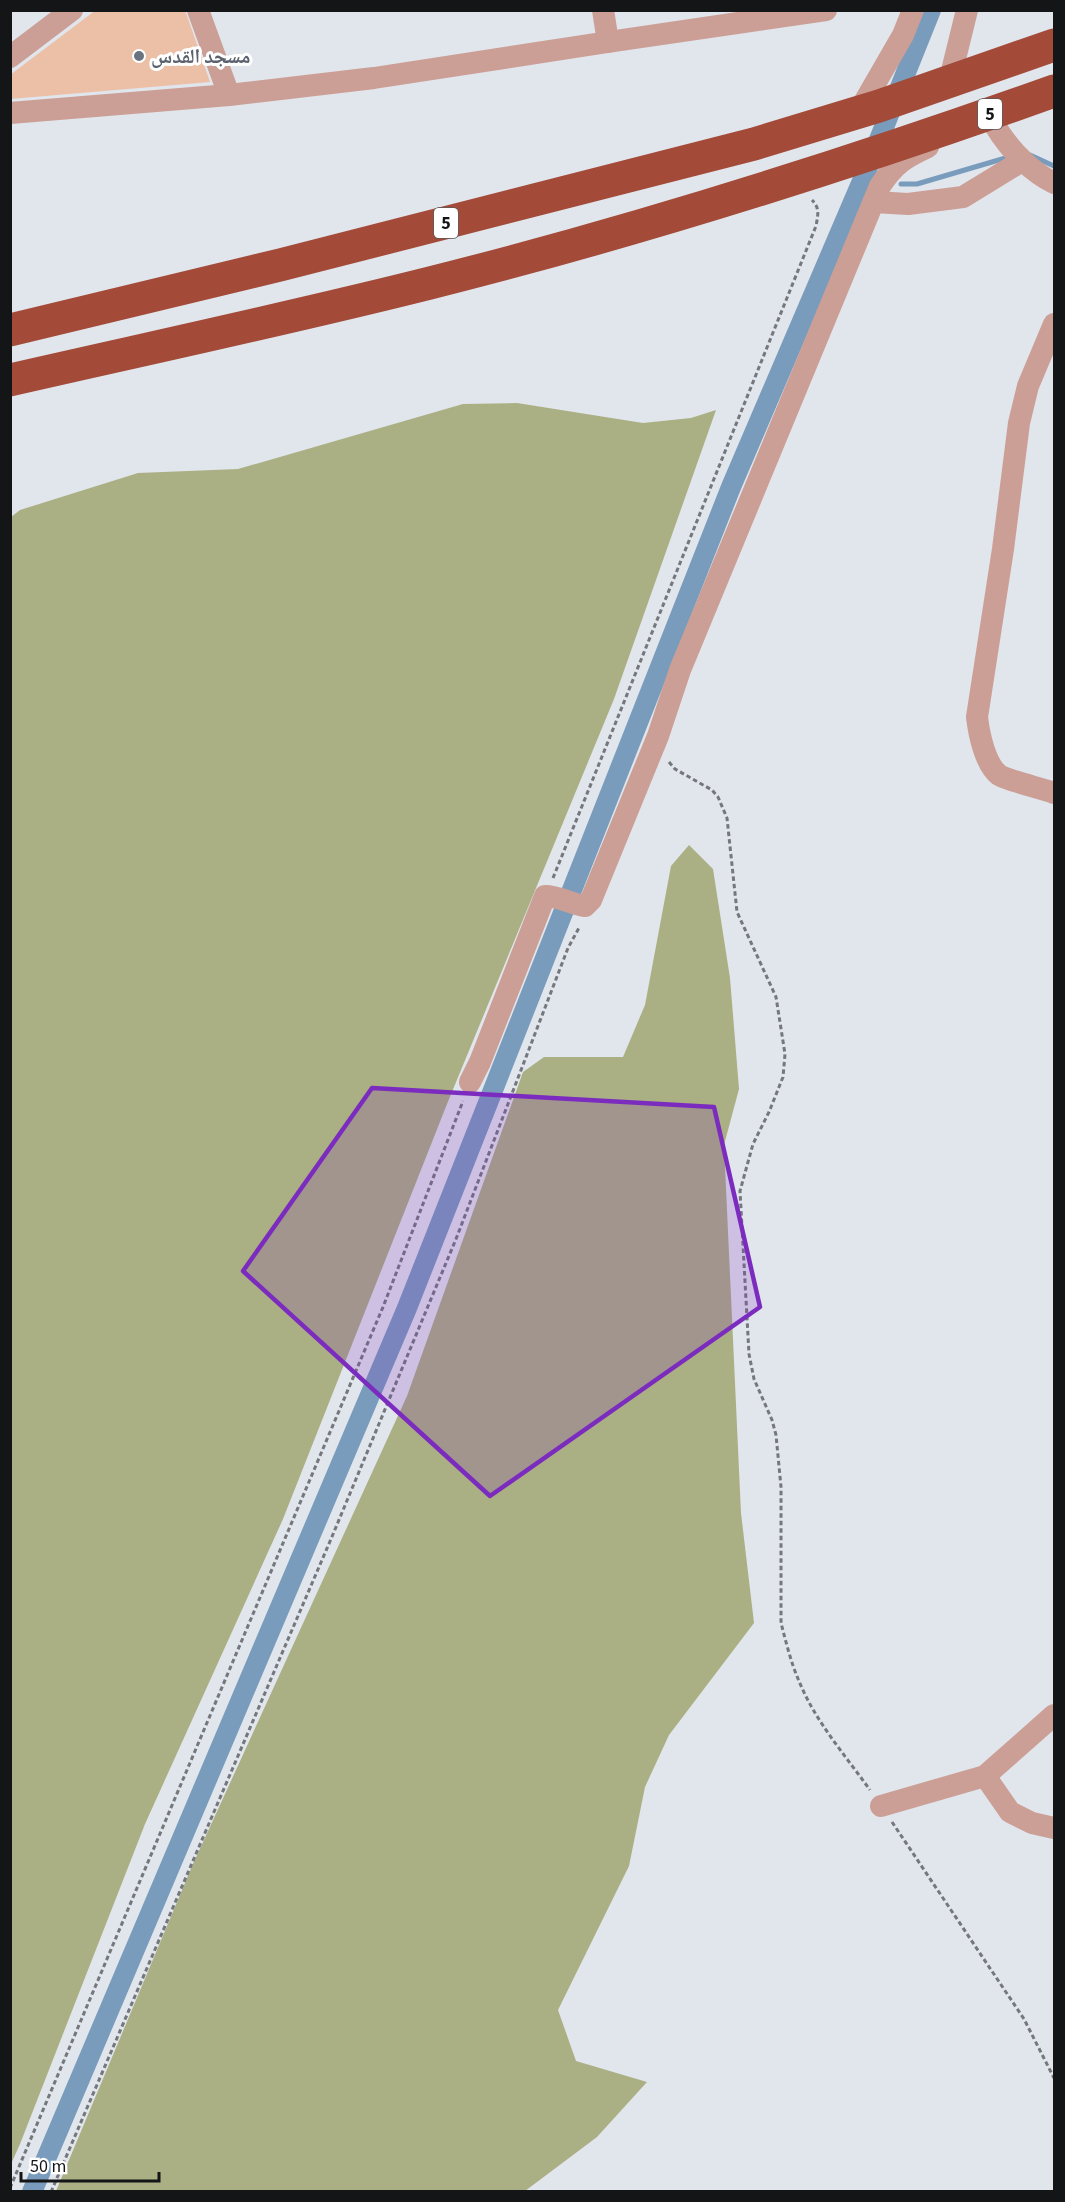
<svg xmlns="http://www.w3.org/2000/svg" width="1065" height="2202" font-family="'Source Sans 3','Noto Naskh Arabic',sans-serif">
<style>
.forest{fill:#aab083}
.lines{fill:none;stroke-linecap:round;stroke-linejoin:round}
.stream{stroke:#799cbc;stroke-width:5}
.canal{stroke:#799cbc;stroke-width:20}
.building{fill:#ecbfa7}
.path{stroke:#74777b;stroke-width:3;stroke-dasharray:4.5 3;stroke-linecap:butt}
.minor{stroke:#cb9f95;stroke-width:22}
.highway{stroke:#a34a38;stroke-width:33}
.marked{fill:#7b2cbf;fill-opacity:0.2;stroke:#7b2cbf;stroke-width:4.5;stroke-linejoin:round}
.worship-dot{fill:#6b7280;stroke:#fff;stroke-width:2}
.labels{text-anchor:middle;stroke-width:6;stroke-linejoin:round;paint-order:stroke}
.shield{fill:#fff;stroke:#5a5b5d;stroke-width:1.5}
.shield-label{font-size:18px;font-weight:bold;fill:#131517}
.worship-label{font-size:20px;font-weight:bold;fill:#5b616d;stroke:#fff;text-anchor:start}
</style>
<rect width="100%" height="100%" fill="#e1e5ec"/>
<!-- forest -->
<g class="forest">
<polygon points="517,403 643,423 691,418 716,410 614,699 447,1104 283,1519 145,1824 20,2144 11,2164 11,517 20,510 138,473 238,469 463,404"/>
<polygon points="689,845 713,869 730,978 739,1089 724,1145 741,1513 754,1623 669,1735 645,1787 629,1866 558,2010 576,2061 647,2082 597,2137 525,2191 56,2191 193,1864 407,1396 523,1072 544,1057 623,1057 645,1005 671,866"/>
</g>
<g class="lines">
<!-- stream -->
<g class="stream">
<polyline points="1030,155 1054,166"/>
<polyline points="901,184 917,184 1009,157"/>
</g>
<!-- canal -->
<polyline class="canal" points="32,2192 407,1308 731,487 868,167 931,10"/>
</g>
<!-- building -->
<polygon class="building" points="96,10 185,10 210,82 10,99 10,75"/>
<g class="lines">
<!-- path -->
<g class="path">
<path d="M669,762L675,769L712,790L718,797L727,818L737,912L776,997L785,1054L783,1077L769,1112L753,1144L740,1191L749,1354L754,1379L772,1420L776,1435L781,1487V1623C786,1642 791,1663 799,1681C815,1721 845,1755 870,1790"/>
<path d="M553,878L816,226C818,215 820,208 812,200"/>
<polyline points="892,1822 1024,2019 1054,2078"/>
<polyline points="10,2188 383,1307 463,1101"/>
<polyline points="51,2192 331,1539 456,1239 568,948 580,926"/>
</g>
<!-- minor -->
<g class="minor">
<polyline points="198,10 229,95 374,78 608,42 826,10"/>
<polyline points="603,10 608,42"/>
<polyline points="10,57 72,10"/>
<polyline points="949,83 967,10"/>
<polyline points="10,113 229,95"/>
<polyline points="858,113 903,35 913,10"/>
<path d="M989,115C1003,142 1026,169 1054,183"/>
<polyline points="874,202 908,204 963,197 1022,161"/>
<path d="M1054,324L1028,386L1019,423L1003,549L977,717C979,734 985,764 999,775C1006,780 1044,789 1054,793"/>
<path d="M470,1082L480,1062L545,896C559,896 571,904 585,906L591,900L658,736L680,670L880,186C895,164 904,158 928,147"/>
<polyline points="985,1776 1010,1812 1032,1823 1054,1828"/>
<polyline points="881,1806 985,1776 1054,1715"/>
</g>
<!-- highway -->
<g class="highway">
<polyline points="10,330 280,265 754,144 879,106 1054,45"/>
<path d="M10,380C150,348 291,318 430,283C641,230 849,164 1054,91"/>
</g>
</g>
<!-- marked area -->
<path class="marked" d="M372,1088L714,1107L760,1307L490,1496L243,1271Z"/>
<!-- markers -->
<circle class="worship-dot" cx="139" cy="56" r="6"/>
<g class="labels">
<!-- shield labels -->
<g class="shield">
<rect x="978" y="99" width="24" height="30" rx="4.5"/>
<rect x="434" y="208" width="24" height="30" rx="4.5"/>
</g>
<g class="shield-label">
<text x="990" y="120">5</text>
<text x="446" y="229">5</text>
</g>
<!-- worship labels -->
<g class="worship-label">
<text x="151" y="63">مسجد القدس</text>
</g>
</g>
<!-- border -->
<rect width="1065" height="2202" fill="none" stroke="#131517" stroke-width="24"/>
<!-- scale -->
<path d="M21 2172v9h138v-9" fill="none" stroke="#131517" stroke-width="3"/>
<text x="30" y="2172" font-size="18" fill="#131517" stroke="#ffffff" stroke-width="4.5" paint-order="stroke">50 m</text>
</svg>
